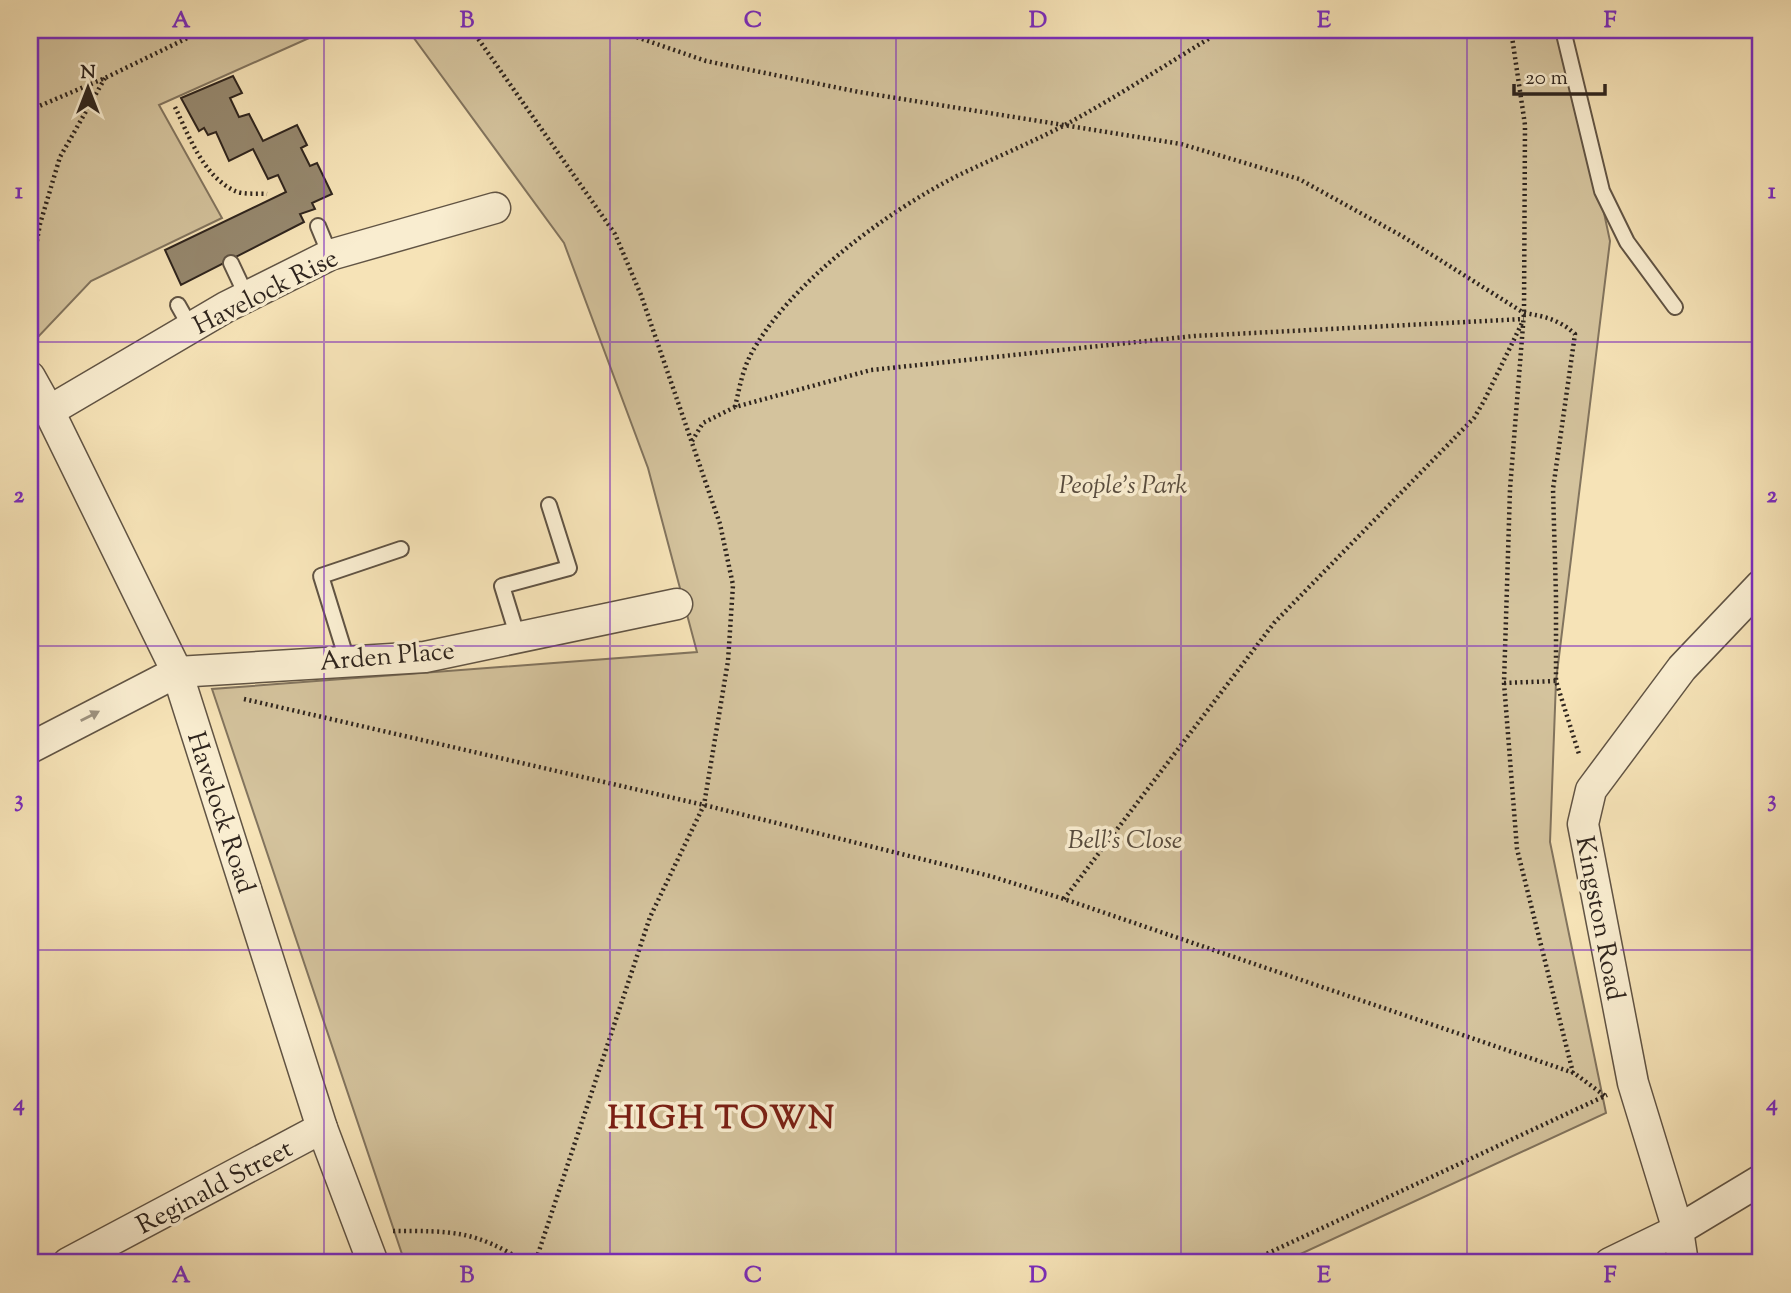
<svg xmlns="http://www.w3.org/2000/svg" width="1791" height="1293" font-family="'Sorts Mill Goudy',serif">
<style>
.green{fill:#d4c39d;stroke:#82745e;stroke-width:2}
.building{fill:#96886e;stroke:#2f251e;stroke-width:2}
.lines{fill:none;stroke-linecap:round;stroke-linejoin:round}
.service-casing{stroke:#615444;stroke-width:18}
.minor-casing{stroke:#615444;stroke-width:33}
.path{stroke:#2f251e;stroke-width:4.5;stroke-dasharray:2 3.5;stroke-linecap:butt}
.service{stroke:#f9edd0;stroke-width:14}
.minor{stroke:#f9edd0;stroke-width:30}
.oneway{fill:#9e9380}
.grid{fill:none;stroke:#7b2cbf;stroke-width:2;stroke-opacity:0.55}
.labels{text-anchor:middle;stroke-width:7;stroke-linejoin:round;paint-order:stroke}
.street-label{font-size:26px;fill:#2f251e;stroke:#f9edd0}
.park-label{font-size:26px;font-style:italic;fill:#584c3e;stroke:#f9edd0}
.district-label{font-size:33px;font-weight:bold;letter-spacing:2px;fill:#7a1f14;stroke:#f9edd0}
.neatline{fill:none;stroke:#7b2cbf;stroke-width:2.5}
.grid-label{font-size:23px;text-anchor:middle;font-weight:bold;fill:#7b2cbf}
</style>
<rect width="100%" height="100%" fill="#f6e3b7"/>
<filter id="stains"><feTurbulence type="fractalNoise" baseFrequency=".00286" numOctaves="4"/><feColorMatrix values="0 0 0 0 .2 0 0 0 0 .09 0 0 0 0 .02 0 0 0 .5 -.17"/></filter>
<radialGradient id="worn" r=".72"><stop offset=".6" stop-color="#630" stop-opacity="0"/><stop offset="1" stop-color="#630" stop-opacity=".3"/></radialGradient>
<!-- green -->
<g class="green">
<polygon points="30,30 327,30 159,105 222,218 91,281 38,337 30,336"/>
<polygon points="408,30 1565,30 1610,241 1556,681 1550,842 1606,1113 1281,1263 405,1263 212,689 697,652 648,468 564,243"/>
</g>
<!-- building -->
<polygon class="building" points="233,76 242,93 230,98 239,117 249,114 263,141 297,125 307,145 301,148 310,166 317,163 332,194 312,203 315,209 300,214 304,222 181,285 165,250 286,192 278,175 268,179 253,149 229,161 216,132 208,135 204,128 199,131 181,98"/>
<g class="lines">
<defs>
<g id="service">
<polyline points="1563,30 1602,191 1627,242 1675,307"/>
<polyline points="318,226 330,255"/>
<polyline points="231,263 247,297"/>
<polyline points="178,305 191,328"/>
<polyline points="518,638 502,586 569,568 549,505"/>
<polyline points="347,660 321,576 401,549"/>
</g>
<g id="minor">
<polyline points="30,377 49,411 177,672 322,1128 373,1263"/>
<polyline points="49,411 226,307 330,255 495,208"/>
<polyline points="30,748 177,672 425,657 677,604"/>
<polyline points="68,1263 322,1128"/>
<polyline points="1610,1263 1678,1230 1761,1180"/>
<polyline points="1683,1263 1678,1230 1633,1083 1583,824 1591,790 1682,668 1761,585"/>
</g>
</defs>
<!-- service casing -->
<use href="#service" class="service-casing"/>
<!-- minor casing -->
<use href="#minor" class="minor-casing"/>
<!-- path -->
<g class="path">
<polyline points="472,30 615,234 641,295 720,524 733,585 728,661 704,805 650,917 535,1263"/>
<path d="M616,30L706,61L859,92L1181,144L1299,179L1402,236L1524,313C1544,316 1560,320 1575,334L1553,489L1556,597V681L1579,754"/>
<polyline points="1511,30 1525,125 1524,313 1510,489 1504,683 1517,849 1573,1073"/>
<path d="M175,107C189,136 203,176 235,191C243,195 258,193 267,194"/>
<polyline points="30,110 105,78 204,30"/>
<polyline points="30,279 40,224 60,157 105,78"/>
<path d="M735,407C739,390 742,372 750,356C787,285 886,212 957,176C992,159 1028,144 1063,126C1117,97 1170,62 1223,30"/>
<polyline points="692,441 703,423 735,407 871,370 1194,336 1524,319"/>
<polyline points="1504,683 1556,681"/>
<polyline points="244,699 704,805 990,876 1064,899 1574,1073 1605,1096"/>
<polyline points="1064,899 1274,623 1474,418 1484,401 1522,323"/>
<path d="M393,1231C452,1231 475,1230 526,1263"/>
<polyline points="1247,1263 1607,1095"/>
</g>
<!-- service -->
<use href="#service" class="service"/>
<!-- minor -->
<use href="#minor" class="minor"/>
</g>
<!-- one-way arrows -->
<defs><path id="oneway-solid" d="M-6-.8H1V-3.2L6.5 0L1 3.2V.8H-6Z" transform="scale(1.75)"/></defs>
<use class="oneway" href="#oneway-solid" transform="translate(90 716) rotate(-27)"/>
<!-- grid -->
<path class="grid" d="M324,30V1263M610,30V1263M896,30V1263M1181,30V1263M1467,30V1263M30,342H1761M30,646H1761M30,950H1761"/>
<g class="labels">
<!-- street labels -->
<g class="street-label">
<text transform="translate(265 291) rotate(-27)" y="9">Havelock Rise</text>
<text transform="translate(387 655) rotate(-5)" y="9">Arden Place</text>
<text transform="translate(222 812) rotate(72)" y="9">Havelock Road</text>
<text transform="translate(1601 918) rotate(79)" y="9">Kingston Road</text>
<text transform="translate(214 1186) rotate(-28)" y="9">Reginald Street</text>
</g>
<!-- park labels -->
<g class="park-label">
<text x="1123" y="493">People's Park</text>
<text x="1125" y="848">Bell's Close</text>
</g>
<!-- district labels -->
<g class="district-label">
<text x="722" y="1128">HIGH TOWN</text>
</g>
</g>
<!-- margin -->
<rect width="1791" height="1293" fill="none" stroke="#f6e3b7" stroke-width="77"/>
<!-- north arrow -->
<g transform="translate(88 88)" stroke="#f9edd0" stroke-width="5" paint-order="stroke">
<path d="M0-5L12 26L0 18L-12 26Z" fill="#2f251e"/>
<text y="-10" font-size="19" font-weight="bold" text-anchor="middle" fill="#2f251e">N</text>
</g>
<!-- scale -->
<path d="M1514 84v10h91v-10" fill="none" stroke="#2f251e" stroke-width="3.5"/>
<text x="1525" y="84" font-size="21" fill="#2f251e" stroke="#f9edd0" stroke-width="5" paint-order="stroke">20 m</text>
<rect x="38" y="38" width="1714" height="1216" class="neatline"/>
<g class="grid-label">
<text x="181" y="27">A</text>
<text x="467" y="27">B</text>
<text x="753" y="27">C</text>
<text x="1038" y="27">D</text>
<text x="1324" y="27">E</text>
<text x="1610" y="27">F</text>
<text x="19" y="198">1</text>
<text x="1772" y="198">1</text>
<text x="19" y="502">2</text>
<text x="1772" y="502">2</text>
<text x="19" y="806">3</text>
<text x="1772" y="806">3</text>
<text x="19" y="1110">4</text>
<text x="1772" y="1110">4</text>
<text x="181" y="1282">A</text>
<text x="467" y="1282">B</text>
<text x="753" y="1282">C</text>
<text x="1038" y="1282">D</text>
<text x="1324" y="1282">E</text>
<text x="1610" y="1282">F</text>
</g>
<rect width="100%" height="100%" filter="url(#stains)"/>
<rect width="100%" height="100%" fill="url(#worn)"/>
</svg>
